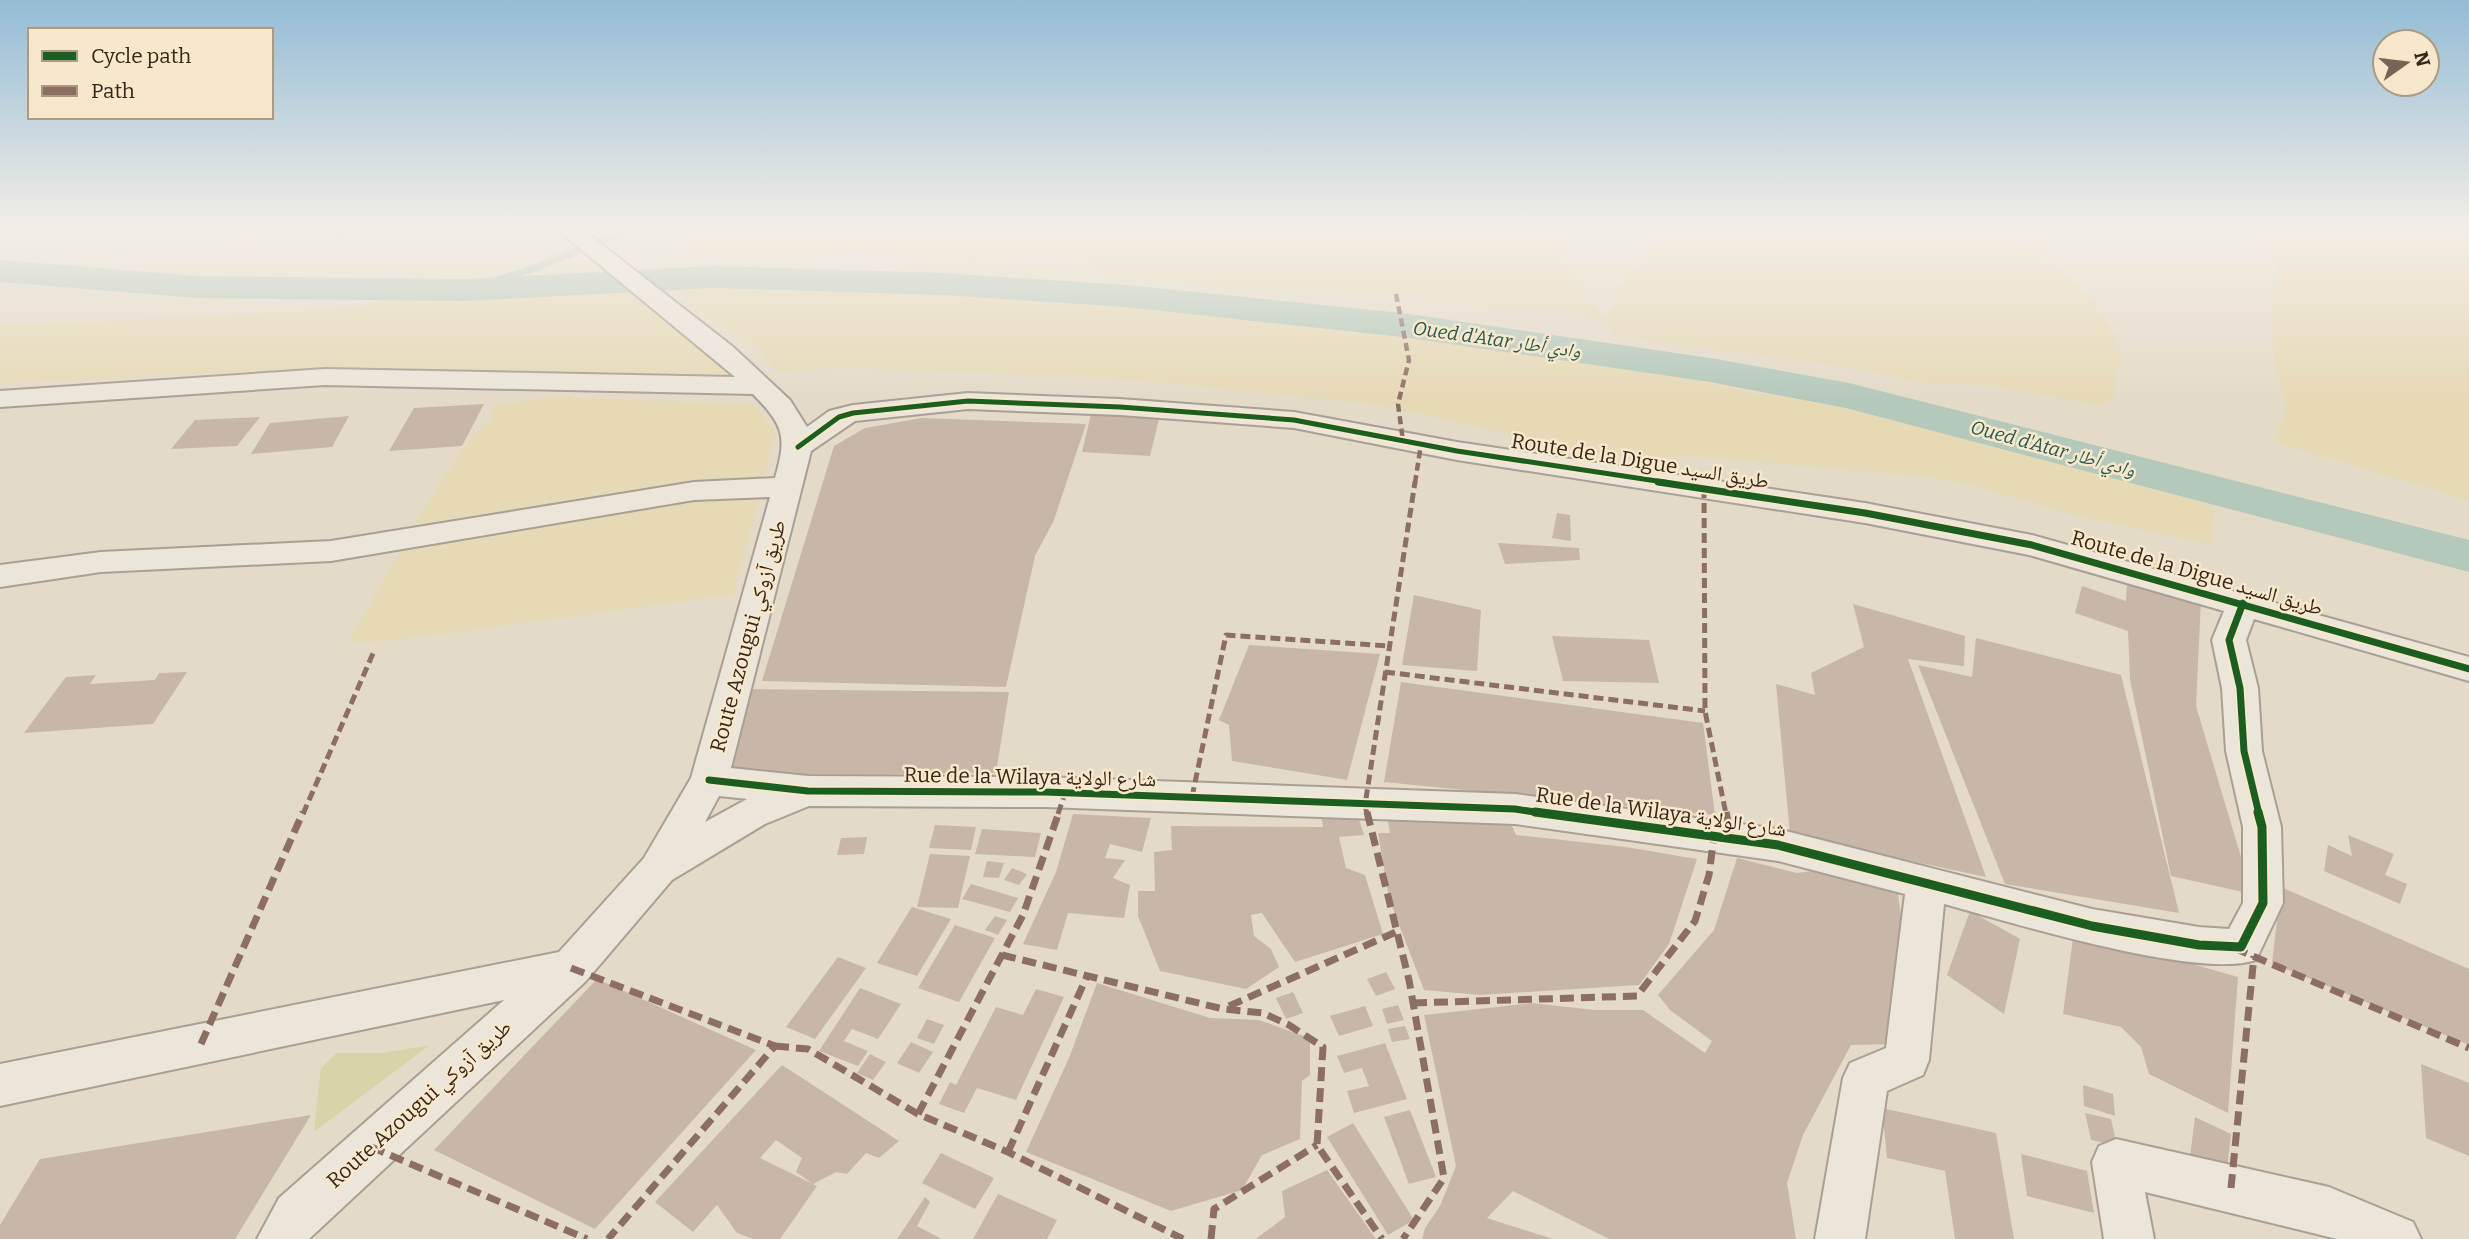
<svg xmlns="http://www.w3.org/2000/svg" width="2469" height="1239" font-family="Bitter,'Noto Naskh Arabic',serif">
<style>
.farmland{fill:#e6d9b6}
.green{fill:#d7d4a8}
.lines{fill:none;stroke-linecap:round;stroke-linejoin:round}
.stream{stroke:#b4c8bb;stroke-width:7}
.river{fill:#b4c8bb;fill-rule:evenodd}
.building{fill:#c8b7a8}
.minor-casing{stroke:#a99f92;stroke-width:4}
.minor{fill:#ebe5da;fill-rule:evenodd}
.quiet-far2{stroke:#8d6e63;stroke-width:4.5;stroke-dasharray:8 4.5;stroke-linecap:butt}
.quiet-far1{stroke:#8d6e63;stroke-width:5;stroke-dasharray:10 5;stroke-linecap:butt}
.quiet{stroke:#8d6e63;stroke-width:7;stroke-dasharray:14 7;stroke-linecap:butt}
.cycleway-far2-casing{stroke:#f8e8cb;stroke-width:9}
.cycleway-far1-casing{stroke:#f8e8cb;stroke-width:11}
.cycleway-casing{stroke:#f8e8cb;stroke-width:13}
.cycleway-far2{stroke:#1b5e20;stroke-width:5}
.cycleway-far1{stroke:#1b5e20;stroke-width:7}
.cycleway{stroke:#1b5e20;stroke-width:9}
.labels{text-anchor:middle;stroke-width:5;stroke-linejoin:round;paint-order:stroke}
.far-water-label{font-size:19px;font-style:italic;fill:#285852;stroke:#f8e8cb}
.street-label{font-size:21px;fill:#37261a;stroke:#f8e8cb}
</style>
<rect width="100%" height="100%" fill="#e4dac8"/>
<!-- farmland -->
<g class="farmland">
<polygon points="304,227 379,227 337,239 293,240"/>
<polygon points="705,227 1562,227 1571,229 1562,258 1604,321 1615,305 1618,288 1629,274 1685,227 2008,227 2015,233 2023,253 2039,254 2064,272 2090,298 2117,338 2121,358 2115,376 2115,397 2099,405 1987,385 1927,384 1862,369 1616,336 1604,321 1566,311 1447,305 1396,294 1281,292 1167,283 1104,273 1087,267 1085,260 1027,250 1012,260 971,263 892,254 882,246 773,256 749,257 743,252 690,250 688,244 693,234"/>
<polygon points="2262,227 2469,227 2469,501 2275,442 2286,407 2274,359 2272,308 2276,268"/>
<polygon points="626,281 747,374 306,369 0,383 0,324 138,320 339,309 465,290"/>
<polygon points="675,285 786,292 886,289 1015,295 1490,337 1479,345 1623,366 1758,393 1823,401 2091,458 2215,490 2212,545 2080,517 1970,485 1924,477 1702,457 1604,456 1380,405 1112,378 844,367 776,372 758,346 712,321"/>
<polygon points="552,397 754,404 776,433 733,595 391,641 348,642 436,489 468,441 492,418 493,405"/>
</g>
<!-- green -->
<polygon class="green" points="430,1045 314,1132 321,1068 337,1053 384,1053"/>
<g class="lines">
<!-- stream -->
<polyline class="stream" points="465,290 538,267 636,227"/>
<!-- river -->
<polygon class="river" points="0,260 198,276 465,279 714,266 944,273 1125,285 1402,313 1710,358 1849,383 2469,540 2469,572 1846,408 1710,382 1402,337 1125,307 944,295 714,288 465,301 198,298 0,282"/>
</g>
<!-- building -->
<g class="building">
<polygon points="484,404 462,446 389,451 414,408"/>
<polygon points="1091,414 1159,419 1150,456 1082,452"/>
<polygon points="349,416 332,447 251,454 270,423"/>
<polygon points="260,417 237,446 171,449 195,420"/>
<polygon points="922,418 1086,424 1054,520 1035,556 1006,687 762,681 834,446 865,428"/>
<polygon points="1557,513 1570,515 1571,541 1552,538"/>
<polygon points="1498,543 1579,548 1580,560 1505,564"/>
<polygon points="2127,582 2201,600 2196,706 2252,894 2171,876 2130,680 2128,631 2075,613 2082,586 2126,601"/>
<polygon points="1414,595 1481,610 1477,671 1402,665"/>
<polygon points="1853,604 1965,636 1964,666 1908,659 1986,877 1790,835 1776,684 1815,695 1811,673 1864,647"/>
<polygon points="1552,636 1649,640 1659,683 1563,681"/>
<polygon points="1976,638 2121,675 2179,913 2005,884 1918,665 1972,677"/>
<polygon points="1249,645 1380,654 1347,780 1232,761 1229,725 1219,720"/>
<polygon points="187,672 153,724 24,733 66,677 96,675 90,684 155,680 159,673"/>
<polygon points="1401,682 1703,723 1715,815 1384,782"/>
<polygon points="751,689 1009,692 996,773 729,776"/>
<polygon points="1321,813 1357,813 1364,835 1339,837 1346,868 1365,875 1383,934 1295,962 1262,913 1251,915 1254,936 1271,949 1279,967 1246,989 1160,971 1138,916 1138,891 1155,891 1154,852 1172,850 1171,826 1323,827"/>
<polygon points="1073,814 1151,818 1142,852 1110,844 1105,858 1125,860 1113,878 1130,885 1124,918 1068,913 1057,950 1023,944 1056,872"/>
<polygon points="1387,815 1509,819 1516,835 1626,847 1697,859 1669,944 1639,985 1480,995 1424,990 1389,898 1378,833 1390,833"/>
<polygon points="935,825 976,827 971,850 929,848"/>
<polygon points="982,829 1041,833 1035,857 975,854"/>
<polygon points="2348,835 2394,854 2385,875 2407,884 2400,904 2324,871 2328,845 2352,856"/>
<polygon points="867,837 864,854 837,855 841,838"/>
<polygon points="930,854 970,856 958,908 917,907"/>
<polygon points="1737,858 1797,873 1812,871 1898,894 1910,983 1897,1044 1851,1045 1803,1135 1787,1183 1796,1239 1609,1239 1513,1191 1487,1218 1553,1239 1422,1239 1425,1228 1440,1206 1456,1166 1424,1015 1532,1003 1594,1010 1643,1010 1705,1053 1712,1041 1670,1010 1658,995 1714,930"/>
<polygon points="987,861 1004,863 999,878 983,877"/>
<polygon points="1012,868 1027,874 1019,885 1004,880"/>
<polygon points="971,884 1018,898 1010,912 962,899"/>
<polygon points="2281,887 2469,969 2469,1045 2272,963"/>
<polygon points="912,907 951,919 917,976 877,963"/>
<polygon points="1970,911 2020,939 2004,1014 1947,975"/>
<polygon points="995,916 1007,920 998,935 985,930"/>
<polygon points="955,925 995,938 959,1002 918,988"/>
<polygon points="2074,930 2238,977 2228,1113 2149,1074 2141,1047 2121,1027 2063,1014"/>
<polygon points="838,957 866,968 815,1039 786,1027"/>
<polygon points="1386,972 1395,989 1376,996 1367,979"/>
<polygon points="597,979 756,1050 595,1229 434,1150"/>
<polygon points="1097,983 1210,1018 1259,1020 1310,1038 1310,1075 1302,1081 1300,1139 1262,1155 1242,1190 1171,1211 1026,1152 1069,1058"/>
<polygon points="860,988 901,1004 878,1039 852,1029 844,1041 868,1051 858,1066 819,1051"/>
<polygon points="1036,989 1064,997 1016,1100 977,1088 964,1113 939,1104 950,1082 956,1085 996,1007 1023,1015"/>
<polygon points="1293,992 1303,1013 1286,1019 1276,998"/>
<polygon points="1398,1005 1404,1020 1387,1024 1382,1009"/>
<polygon points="1365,1006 1373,1026 1339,1036 1330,1016"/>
<polygon points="927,1019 944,1025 934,1044 917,1038"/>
<polygon points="1405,1026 1410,1039 1392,1042 1388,1029"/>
<polygon points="911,1042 933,1052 919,1073 897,1063"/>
<polygon points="1385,1043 1407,1099 1354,1113 1347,1091 1369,1086 1362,1068 1344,1073 1337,1056"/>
<polygon points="870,1054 886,1062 873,1080 857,1073"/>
<polygon points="2421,1064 2469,1083 2469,1156 2426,1138"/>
<polygon points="782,1065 899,1141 879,1158 866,1153 847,1174 836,1172 813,1184 796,1172 802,1158 776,1140 760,1158 817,1186 780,1239 753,1239 737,1233 717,1205 693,1232 655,1202"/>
<polygon points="2083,1085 2113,1094 2115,1116 2084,1106"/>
<polygon points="1882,1108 1996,1133 2014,1239 1955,1239 1945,1171 1887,1158"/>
<polygon points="1410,1110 1436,1177 1409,1184 1384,1117"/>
<polygon points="2085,1113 2111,1119 2117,1146 2091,1140"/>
<polygon points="311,1115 235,1239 0,1239 0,1225 40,1159"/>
<polygon points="2195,1117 2231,1134 2225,1186 2190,1157"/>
<polygon points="1353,1123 1414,1220 1388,1235 1327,1137"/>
<polygon points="941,1153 994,1178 975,1209 922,1183"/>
<polygon points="2021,1154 2087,1171 2094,1213 2027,1196"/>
<polygon points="1327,1170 1376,1239 1256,1239 1285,1217 1282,1191"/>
<polygon points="998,1194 1057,1220 1047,1239 973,1239"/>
<polygon points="925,1197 930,1202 917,1226 942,1239 897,1239"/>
</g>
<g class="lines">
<defs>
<g id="minor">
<path d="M554,227H579L732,346L790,400L807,427L829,411L853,405L968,393L1120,399L1294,412L1457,442L1865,503L2032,535L2469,657V681L2254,619L2246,640L2258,688L2262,751L2281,827L2283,903L2256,960C2197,980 2010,922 1944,904L1929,1060L1923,1075L1887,1091L1865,1239H1815L1843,1078L1850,1063L1886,1048L1905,894L1778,861L1515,824L1045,807L809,806L765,824L672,880L586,981L309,1239H257L279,1198L504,1000L0,1106V1064L559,952L644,858L691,778L770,497L694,500L331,561L101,572L0,587V565L101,552L331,541L694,482L775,478C787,436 784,426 753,394L325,385L0,407V391L325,369L735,377ZM968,409L1120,415L1294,428L1457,460L1865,523L2029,555L2224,611L2212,640L2222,688L2226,751L2243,827V903L2229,929L2199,927L2092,909L1778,829L1515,794L1045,777L808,776L731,768L811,451L855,421ZM719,796L747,799L705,822Z"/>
<polygon points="2116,1139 2329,1187 2413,1222 2421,1239 2337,1239 2145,1192 2154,1239 2104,1239 2092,1162 2099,1146"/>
</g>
</defs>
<!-- minor casing -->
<use href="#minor" class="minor-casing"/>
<!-- minor -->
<use href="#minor" class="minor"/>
<!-- quiet-far2 -->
<g class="quiet-far2">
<polyline points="1396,294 1409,360 1398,404 1403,441"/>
<polyline points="1415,483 1421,444"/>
</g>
<!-- quiet-far1 -->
<g class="quiet-far1">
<polyline points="1704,488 1705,711 1726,814"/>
<polyline points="1385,672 1705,711"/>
<polyline points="1192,797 1226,635 1388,646"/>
<polyline points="303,814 375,649"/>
<polyline points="1058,814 1065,793"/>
<polyline points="1367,814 1365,805 1415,482"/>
</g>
<!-- quiet -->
<g class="quiet">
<polyline points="1367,812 1409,980 1444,1178 1403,1239"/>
<polyline points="1726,812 1731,838"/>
<polyline points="2234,948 2469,1048"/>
<polyline points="1002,955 1223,1009 1263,1013 1289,1025 1323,1047 1317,1145 1382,1239"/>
<polyline points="571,968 775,1046 608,1239"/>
<polyline points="1413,1003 1637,996 1695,921 1709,875 1714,836"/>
<polyline points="1229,1006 1396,932"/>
<polyline points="201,1044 303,812"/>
<polyline points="775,1046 808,1049 918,1114 1008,1152 1183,1239"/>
<polyline points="918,1114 1023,915 1059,812"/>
<polyline points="371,1147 587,1239"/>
<polyline points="1008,1152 1088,974"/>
<polyline points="2231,1188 2254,956"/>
<polyline points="1211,1239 1214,1209 1317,1145"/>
</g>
<defs>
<polyline id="cycleway-far2" points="798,447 839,417 853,413 968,401 1120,407 1294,420 1457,451 1670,483"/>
<g id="cycleway-far1">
<polyline points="1658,482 1865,513 2032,545 2469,669"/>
<polyline points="2243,603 2229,640 2240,688 2244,751 2259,814"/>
<polyline points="709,780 808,791 1045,792 1515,809 1548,814"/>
</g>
<polyline id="cycleway" points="1535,812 1778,845 2092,926 2199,945 2241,947 2263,903 2262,827 2258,812"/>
</defs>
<!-- cycleway-far2 casing -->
<use href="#cycleway-far2" class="cycleway-far2-casing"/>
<!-- cycleway-far1 casing -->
<use href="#cycleway-far1" class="cycleway-far1-casing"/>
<!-- cycleway casing -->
<use href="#cycleway" class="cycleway-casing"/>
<!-- cycleway-far2 -->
<use href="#cycleway-far2" class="cycleway-far2"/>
<!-- cycleway-far1 -->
<use href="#cycleway-far1" class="cycleway-far1"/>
<!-- cycleway -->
<use href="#cycleway" class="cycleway"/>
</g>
<!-- sky -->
<linearGradient id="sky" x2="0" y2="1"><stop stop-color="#93bcd6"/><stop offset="0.57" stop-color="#f3eee6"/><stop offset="1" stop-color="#f3eee6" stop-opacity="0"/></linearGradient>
<rect width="2469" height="400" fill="url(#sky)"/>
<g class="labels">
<!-- far-water labels -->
<g class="far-water-label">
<text transform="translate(1497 339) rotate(8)" y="7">Oued d'Atar وادي أطار</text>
<text transform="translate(2053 448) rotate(15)" y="7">Oued d'Atar وادي أطار</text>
</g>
<!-- street labels -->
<g class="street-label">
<text transform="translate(1640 461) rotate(9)" y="7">Route de la Digue طريق السيد</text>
<text transform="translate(2197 573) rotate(16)" y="7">Route de la Digue طريق السيد</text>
<text transform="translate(748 636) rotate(-75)" y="7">Route Azougui طريق آزوكي</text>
<text transform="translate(1030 777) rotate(1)" y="7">Rue de la Wilaya شارع الولاية</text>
<text transform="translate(1661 812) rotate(8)" y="7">Rue de la Wilaya شارع الولاية</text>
<text transform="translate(419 1104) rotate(-42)" y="7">Route Azougui طريق آزوكي</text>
</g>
</g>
<!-- legend -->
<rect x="28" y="28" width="245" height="91" fill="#f8e8cb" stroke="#ab9a84" stroke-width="2"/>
<rect x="42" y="51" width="35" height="10" fill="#1b5e20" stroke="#ab9a84" stroke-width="2"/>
<text x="91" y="63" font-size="21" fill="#37261a">Cycle path</text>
<rect x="42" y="86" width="35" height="10" fill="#8d6e63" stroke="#ab9a84" stroke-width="2"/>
<text x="91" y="98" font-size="21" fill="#37261a">Path</text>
<!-- north arrow -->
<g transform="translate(2406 63) rotate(76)"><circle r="33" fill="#f8e8cb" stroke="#ab9a84" stroke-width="2"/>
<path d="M0-5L12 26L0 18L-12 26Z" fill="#746557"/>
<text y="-10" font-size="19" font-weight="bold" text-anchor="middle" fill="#37261a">N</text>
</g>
</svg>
